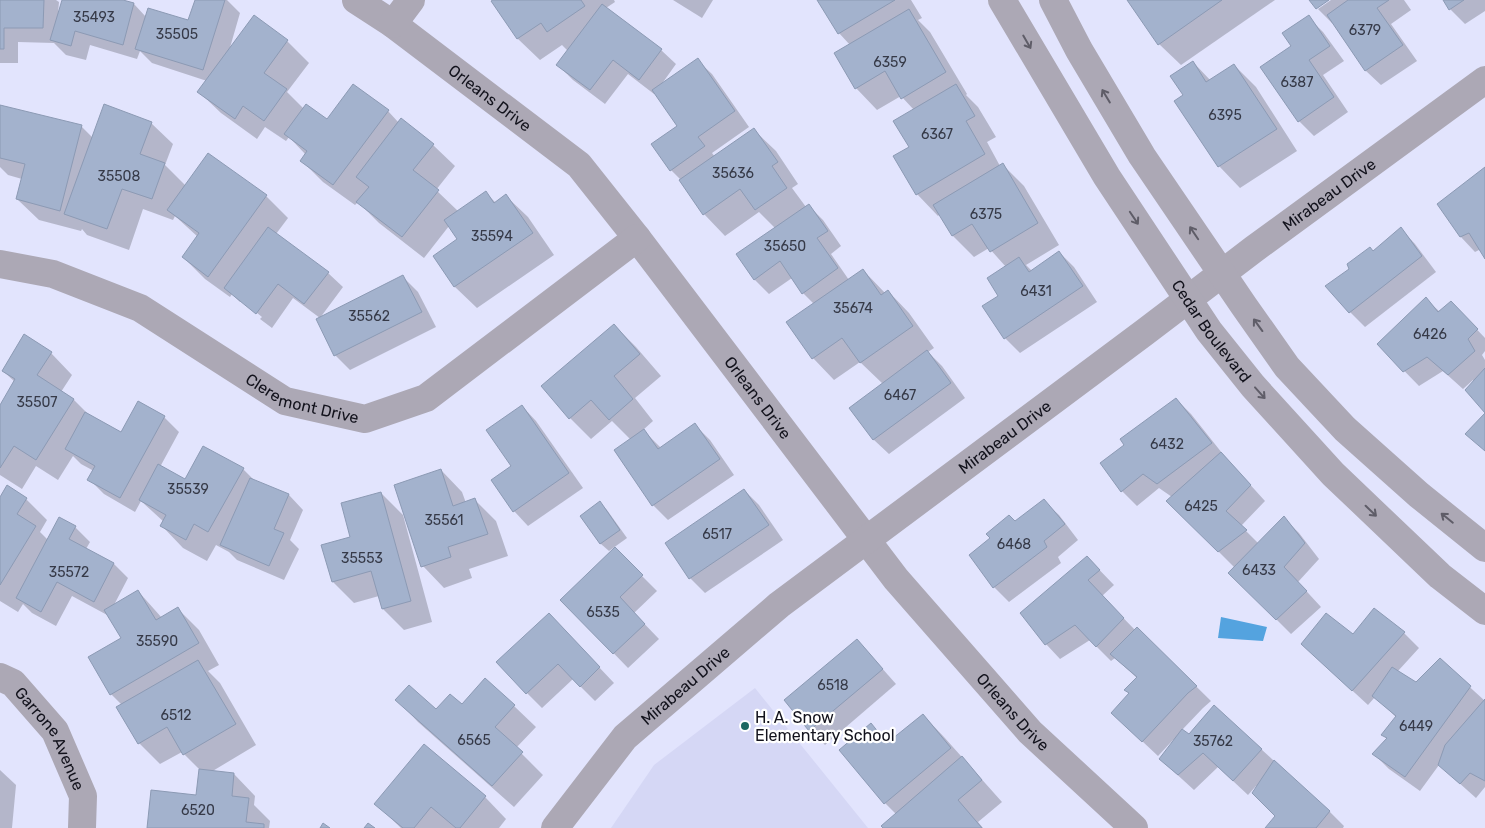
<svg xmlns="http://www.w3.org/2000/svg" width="1485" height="828" font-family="Rubik,sans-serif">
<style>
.built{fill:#d5d7f5}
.water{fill:#54a3df}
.shadow{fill:#0003}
.building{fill:#a3b2cd;stroke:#8c9ab4}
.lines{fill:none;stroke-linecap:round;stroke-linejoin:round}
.minor{stroke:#aca8b5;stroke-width:28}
.tertiary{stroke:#aca8b5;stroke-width:28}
.oneway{stroke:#5f5d68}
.poi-dot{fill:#1c6761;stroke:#fff;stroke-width:2}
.labels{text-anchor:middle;stroke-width:4.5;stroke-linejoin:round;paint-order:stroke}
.number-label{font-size:14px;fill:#363a48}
.street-label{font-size:16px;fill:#12121c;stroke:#fff}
.poi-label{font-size:16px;fill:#12121c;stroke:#fff;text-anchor:start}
</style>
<rect width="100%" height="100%" fill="#e2e4fd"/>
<!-- built -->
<polygon class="built" points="755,688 868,828 611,828 654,765"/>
<!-- water -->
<polygon class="water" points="1221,617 1267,627 1263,641 1218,638"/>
<!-- shadow -->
<g class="shadow">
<polygon points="0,0 56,0 59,2 58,13 63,0 118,0 134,4 146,17 189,21 196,0 227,0 240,13 229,51 254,17 287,41 309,63 287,92 304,109 327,121 388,111 399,123 433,145 455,166 436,190 459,212 486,193 496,203 506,196 528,217 554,255 477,308 455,287 434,257 459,240 449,226 424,258 379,223 358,202 355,205 323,182 302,161 306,155 289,137 286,141 265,127 257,139 221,113 199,92 207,81 152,63 140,51 137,59 90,45 86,60 66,55 54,43 18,42 18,63 0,63"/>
<polygon points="495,0 614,0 615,2 606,8 661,50 676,64 661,85 697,60 712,74 749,127 712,153 715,157 754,130 776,151 798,184 792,188 806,207 808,205 823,220 841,246 831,254 849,280 863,270 885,293 888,291 909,313 934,348 928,352 942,366 965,398 889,454 874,440 851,408 883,384 860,362 834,380 813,358 814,304 803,293 792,278 769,294 754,279 775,228 759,212 725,236 704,214 681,180 671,170 679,126 655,93 654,94 628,74 605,104 573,80 558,65 568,51 562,45 540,60 518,39 493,1"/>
<polygon points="673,0 713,0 702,18"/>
<polygon points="819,0 911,0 922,18 918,20 930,32 967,94 966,95 978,107 996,137 987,142 1000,166 1003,165 1024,186 1059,245 1026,265 1032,271 1059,252 1074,267 1097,302 1020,353 1005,338 1000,296 1006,267 989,248 974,257 953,236 940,214 938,216 917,194 910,147 914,110 901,96 877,110 856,88 850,45 839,33"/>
<polygon points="1129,0 1275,0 1181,65 1159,44"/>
<polygon points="1331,0 1404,0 1411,10 1391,24 1417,61 1381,85 1366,71 1333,22 1332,23 1318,9"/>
<polygon points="1444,0 1485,0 1485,11 1465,24 1450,9"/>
<polygon points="1308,17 1323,32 1344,61 1323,75 1348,112 1314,136 1299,121 1293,46"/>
<polygon points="1193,62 1211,81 1234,65 1256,87 1297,151 1240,188 1219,166 1184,95"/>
<polygon points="0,106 81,126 93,138 151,123 173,144 165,165 186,186 266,196 288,218 276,234 328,273 343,287 320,318 293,298 272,328 260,319 262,317 240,299 240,302 232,294 230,297 205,279 183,257 198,237 175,216 173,220 143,209 129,250 87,235 82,229 81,231 39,220 17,199 22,179 8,175 0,167"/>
<polygon points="1485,169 1485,256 1481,249 1475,252 1460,236"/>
<polygon points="1401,229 1415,244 1436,272 1365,327 1350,312 1373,252"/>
<polygon points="403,277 418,292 436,327 350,370 335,355"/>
<polygon points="1426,299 1440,312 1466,318 1485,338 1485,351 1482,355 1485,360 1485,411 1473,380 1463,389 1443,371 1419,386 1378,344"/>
<polygon points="614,325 636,347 661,376 635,398 653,421 643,430 661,448 695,425 710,440 734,475 668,520 653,505 615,451 631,440 612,421 591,439 570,418"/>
<polygon points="51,353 72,375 61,392 74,400 90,416 122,434 138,403 164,417 179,432 160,467 186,480 243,469 255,481 289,495 303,510 290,540 299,549 284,580 237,560 229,552 216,545 207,561 183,548 162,526 164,522 141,501 135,512 104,494 89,479 94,471 81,464 73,456 58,480 36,466 22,489 0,475 0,408 15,382 3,371"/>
<polygon points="1176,399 1191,414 1226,458 1265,501 1241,526 1259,544 1284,518 1299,533 1319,559 1298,582 1321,607 1291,634 1230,573 1235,568 1168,501 1172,497 1159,488 1137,506 1122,491 1126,445"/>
<polygon points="522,406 536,421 583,488 528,526 514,511 513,467"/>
<polygon points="441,470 462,492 466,503 475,500 496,521 508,556 469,569 472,578 444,588 423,566 395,486"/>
<polygon points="744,490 759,505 783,540 705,593 690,578"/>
<polygon points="381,493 403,515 432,622 404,630 383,609 379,596 354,603 333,582 352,538"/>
<polygon points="0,499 26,499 47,520 40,532 48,540 75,527 90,542 86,549 114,564 128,578 114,605 138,591 162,618 178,609 199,630 219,665 208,671 220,683 256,745 211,772 234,774 255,796 254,805 270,821 269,828 148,828 197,797 200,770 182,752 160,764 139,743 122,705 111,694 123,639 109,616 72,596 56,626 32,613 23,604 18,612 0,601"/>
<polygon points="1044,501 1059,515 1078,540 1058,557 1061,563 1009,602 994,587 971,555"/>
<polygon points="600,503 607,510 627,538 609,551 601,544 582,516"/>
<polygon points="615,549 657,591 634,613 659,639 628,668 562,600"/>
<polygon points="1087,557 1114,585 1102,596 1135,630 1137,628 1211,701 1203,708 1182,730 1189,735 1261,749 1329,811 1344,826 1343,828 1267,828 1276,816 1258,787 1256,786 1248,795 1218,767 1194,790 1160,759 1175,741 1173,740 1158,756 1127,727 1130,694 1126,690 1137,678 1115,658 1111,661 1090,640 1060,659 1046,644"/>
<polygon points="563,629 614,683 595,701 573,679 542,708 527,693"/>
<polygon points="1404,633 1419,648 1398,671 1417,684 1440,660 1485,701 1485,787 1476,798 1439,765 1420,791 1389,769 1374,754 1387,739 1383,735 1396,717 1375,697 1368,705 1318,659 1353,636"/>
<polygon points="857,640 896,684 825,745 810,730"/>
<polygon points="397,700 436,711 462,706 514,706 536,727 516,748 543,775 514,807 418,722"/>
<polygon points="923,715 944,737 1002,802 978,822 983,828 884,828 896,814 885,803 871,725 889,743"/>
<polygon points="424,746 485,797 506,819 499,828 401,828 376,804"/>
<polygon points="0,770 16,785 12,828 0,828"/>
</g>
<!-- building -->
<g class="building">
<polygon points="0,0 44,0 43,28 4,28 4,49 0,49"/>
<polygon points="62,0 123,0 134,3 123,45 75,31 71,46 50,40"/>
<polygon points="195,0 225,0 203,70 135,49 148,8 188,20"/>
<polygon points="493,0 581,0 585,6 547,32 541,23 517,39 491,1"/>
<polygon points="817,0 895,0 838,34"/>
<polygon points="1127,0 1222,0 1158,45"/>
<polygon points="1309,0 1329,0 1316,9"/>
<polygon points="1348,0 1389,0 1377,8 1403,45 1365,71 1327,15"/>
<polygon points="1443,0 1464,0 1449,10"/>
<polygon points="602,4 662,49 639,80 613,60 590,90 556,65"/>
<polygon points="909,9 946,72 901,99 885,71 855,89 834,53"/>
<polygon points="254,15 288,40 264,73 287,89 264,121 243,106 235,119 197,92"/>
<polygon points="1309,15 1330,46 1309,60 1334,97 1298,122 1260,67 1291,46 1282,33"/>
<polygon points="698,58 735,111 698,137 705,146 670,171 651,144 677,126 652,90"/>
<polygon points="1193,61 1206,82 1234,64 1277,129 1218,167 1174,101 1183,95 1170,76"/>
<polygon points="353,84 389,110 333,185 300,161 307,151 284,134 306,104 327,119"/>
<polygon points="956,84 975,116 966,121 985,154 916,195 893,156 909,147 893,121"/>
<polygon points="104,104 152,122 140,154 165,163 152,199 122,189 107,229 64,214"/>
<polygon points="0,105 82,125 60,211 16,199 25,164 0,158"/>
<polygon points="401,118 434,144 413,170 439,190 402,237 356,202 369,187 356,177"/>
<polygon points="754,128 778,162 772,166 787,188 755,210 740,189 703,215 679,180"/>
<polygon points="208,153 267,195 208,277 182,257 199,233 167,210"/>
<polygon points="1003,163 1038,223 990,252 972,224 952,236 933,205"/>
<polygon points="1485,167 1485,259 1469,233 1460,237 1437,204"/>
<polygon points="486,191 494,203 506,194 533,233 454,287 433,256 457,239 444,220"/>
<polygon points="809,204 828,231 817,238 838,268 802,294 780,261 754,280 736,254"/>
<polygon points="268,227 329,272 304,304 278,284 256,314 224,288"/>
<polygon points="1401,227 1422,256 1349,313 1325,286 1349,269 1347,264 1370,247 1373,251"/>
<polygon points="1059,251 1083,286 1004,339 982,306 998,296 987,278 1019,257 1029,272"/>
<polygon points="863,269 881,295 888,290 913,326 860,363 842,338 812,359 786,322"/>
<polygon points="403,275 422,312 334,356 316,319"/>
<polygon points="1426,297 1438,312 1451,301 1478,329 1468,339 1475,351 1448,375 1427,357 1403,372 1377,344"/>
<polygon points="614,324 640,354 614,376 633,399 609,420 591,400 569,419 541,386"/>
<polygon points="24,334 52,352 37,375 74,399 36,460 14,446 0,468 0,405 15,379 2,371"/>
<polygon points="927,350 951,383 873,440 849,408"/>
<polygon points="1485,368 1485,451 1465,434 1485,413 1465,390"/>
<polygon points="1176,398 1212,443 1157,484 1143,474 1121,492 1100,463 1124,445 1120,439"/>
<polygon points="138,401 165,416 120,498 87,480 95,466 65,449 85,412 121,432"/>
<polygon points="522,405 569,473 513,512 491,480 511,466 486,430"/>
<polygon points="695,423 720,459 652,506 614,450 644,429 658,449"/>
<polygon points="203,446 244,468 208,532 194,524 186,540 160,526 166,515 139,500 158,464 185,479"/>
<polygon points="1221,452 1251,485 1226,511 1247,530 1218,552 1166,501"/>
<polygon points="441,469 453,506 475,498 488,534 448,547 451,557 421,567 394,485"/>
<polygon points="250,478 289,494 274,529 284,533 269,566 220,545"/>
<polygon points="7,485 27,498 17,514 36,526 0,585 0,497"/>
<polygon points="744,489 769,525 689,579 665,543"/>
<polygon points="381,492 411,601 382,609 371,571 332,582 321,545 350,537 341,503"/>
<polygon points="1044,499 1065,524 1044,541 1047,547 993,588 969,555 990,538 986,534 1009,515 1015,521"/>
<polygon points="600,501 620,530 600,544 580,516"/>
<polygon points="1284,516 1305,543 1284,567 1307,591 1276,620 1228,573"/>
<polygon points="59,517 76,526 69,539 114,563 94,602 57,582 41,612 16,598"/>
<polygon points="615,547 643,575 620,597 645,624 613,654 560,600"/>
<polygon points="1087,556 1100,570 1088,580 1124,618 1096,647 1075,625 1045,645 1020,613"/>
<polygon points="138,590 156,620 178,607 199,643 110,695 88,657 121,638 104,610"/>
<polygon points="1374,608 1405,632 1352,691 1301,644 1326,613 1353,634"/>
<polygon points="549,613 600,667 580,687 558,664 526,694 496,662"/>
<polygon points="1137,627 1197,686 1188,693 1142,742 1111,713 1129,693 1124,690 1137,677 1110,654"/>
<polygon points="857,639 883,669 809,731 784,700"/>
<polygon points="1440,658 1471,686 1405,777 1372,754 1387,738 1381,735 1396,716 1372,696 1392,667 1416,682"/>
<polygon points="198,660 236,724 183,755 167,727 138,744 116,707"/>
<polygon points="485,678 515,705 495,727 523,752 492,786 395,700 409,685 436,709 450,694 462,704"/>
<polygon points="1485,699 1485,781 1470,773 1460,784 1438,765 1445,745"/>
<polygon points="1214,705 1262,749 1233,781 1203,753 1178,775 1159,759 1182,729 1189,734"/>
<polygon points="923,714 951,748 884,804 839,750 871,723 887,743"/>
<polygon points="424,744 486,796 460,828 456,828 431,807 414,828 403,828 374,804"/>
<polygon points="962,756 982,780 958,800 982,828 883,828 881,826"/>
<polygon points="1274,760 1330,811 1316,828 1265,828 1275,816 1252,793"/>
<polygon points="199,769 234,773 232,796 249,798 246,822 264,824 264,828 147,828 151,790 196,795"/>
<polygon points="323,823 330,828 320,828"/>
<polygon points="368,823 375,828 364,828"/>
</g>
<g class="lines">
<!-- minor -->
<g class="minor">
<path id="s1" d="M356,0L393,24L579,165L637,238L896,579L1030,732L1134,828"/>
<polyline points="393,24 411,0"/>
<path id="s2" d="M0,264L53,274L140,308L285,401L365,419L426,398L637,238"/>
<path id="s3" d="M0,677L13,683L55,731L83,796L82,828"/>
<path id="s4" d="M555,828L625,737L779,605L1145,332L1254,249L1485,80"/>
</g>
<!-- tertiary -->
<g class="tertiary">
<path id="s5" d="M1002,0L1107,177L1209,331L1253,386L1333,474L1440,576L1485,611"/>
<polyline points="1053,0 1079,50 1142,156 1244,306 1287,367 1345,429 1419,495 1485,548"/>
</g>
</g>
<!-- one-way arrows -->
<defs><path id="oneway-shaft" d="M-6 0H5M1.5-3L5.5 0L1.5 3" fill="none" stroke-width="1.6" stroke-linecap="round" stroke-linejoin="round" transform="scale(1.25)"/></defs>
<g class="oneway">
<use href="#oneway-shaft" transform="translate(1027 42) rotate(60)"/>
<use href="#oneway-shaft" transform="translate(1106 96) rotate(-121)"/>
<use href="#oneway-shaft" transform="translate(1134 218) rotate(56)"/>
<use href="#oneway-shaft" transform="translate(1194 233) rotate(-124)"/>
<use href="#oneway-shaft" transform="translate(1258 325) rotate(-126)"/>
<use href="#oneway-shaft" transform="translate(1260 393) rotate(48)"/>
<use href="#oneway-shaft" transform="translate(1371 511) rotate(44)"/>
<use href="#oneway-shaft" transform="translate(1447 518) rotate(-141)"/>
</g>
<!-- markers -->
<circle class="poi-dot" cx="745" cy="726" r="5"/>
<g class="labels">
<!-- number labels -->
<g class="number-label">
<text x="94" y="22">35493</text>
<text x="1365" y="35">6379</text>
<text x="177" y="39">35505</text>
<text x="890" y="67">6359</text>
<text x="1297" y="87">6387</text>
<text x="1225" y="120">6395</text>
<text x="937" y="139">6367</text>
<text x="733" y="178">35636</text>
<text x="119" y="181">35508</text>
<text x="986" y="219">6375</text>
<text x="492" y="241">35594</text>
<text x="785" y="251">35650</text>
<text x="1036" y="296">6431</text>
<text x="853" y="313">35674</text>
<text x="369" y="321">35562</text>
<text x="1430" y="339">6426</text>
<text x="900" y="400">6467</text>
<text x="37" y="407">35507</text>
<text x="1167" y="449">6432</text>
<text x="188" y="494">35539</text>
<text x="1201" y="511">6425</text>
<text x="444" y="525">35561</text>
<text x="717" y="539">6517</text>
<text x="1014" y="549">6468</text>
<text x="362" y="563">35553</text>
<text x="1259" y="575">6433</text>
<text x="69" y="577">35572</text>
<text x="603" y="617">6535</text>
<text x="157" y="646">35590</text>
<text x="833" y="690">6518</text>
<text x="176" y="720">6512</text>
<text x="1416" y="731">6449</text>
<text x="474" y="745">6565</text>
<text x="1213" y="746">35762</text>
<text x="198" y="815">6520</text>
</g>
<!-- street labels -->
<g class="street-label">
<text dy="6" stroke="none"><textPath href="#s1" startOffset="166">Orleans Drive</textPath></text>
<text dy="6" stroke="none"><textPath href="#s4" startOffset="1004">Mirabeau Drive</textPath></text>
<text dy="6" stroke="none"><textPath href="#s5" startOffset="392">Cedar Boulevard</textPath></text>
<text dy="6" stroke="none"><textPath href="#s2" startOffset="335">Cleremont Drive</textPath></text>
<text dy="6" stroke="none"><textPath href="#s1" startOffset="571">Orleans Drive</textPath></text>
<text dy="6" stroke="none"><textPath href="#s4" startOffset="599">Mirabeau Drive</textPath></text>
<text dy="6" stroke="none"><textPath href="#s4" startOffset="194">Mirabeau Drive</textPath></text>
<text dy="6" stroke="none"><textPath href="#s1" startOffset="976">Orleans Drive</textPath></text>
<text dy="6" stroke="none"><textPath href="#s3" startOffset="82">Garrone Avenue</textPath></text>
</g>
<!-- poi labels -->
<g class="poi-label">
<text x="755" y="723">H. A. Snow<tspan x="755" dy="18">Elementary School</tspan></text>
</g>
</g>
</svg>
